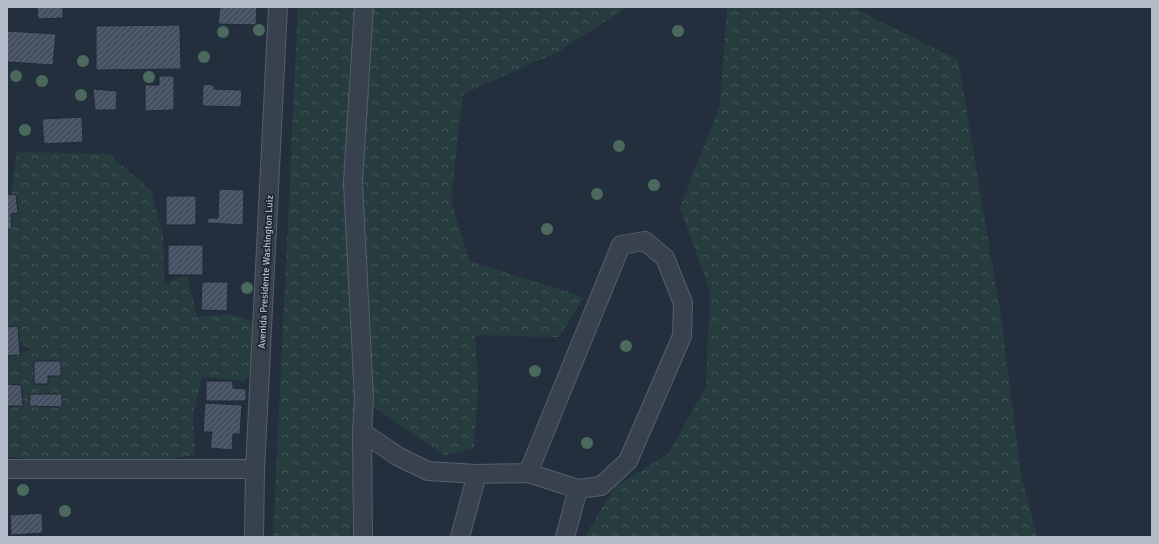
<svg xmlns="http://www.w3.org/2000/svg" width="1159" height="544" font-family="Signika,sans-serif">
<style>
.forest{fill:url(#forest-crowns)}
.building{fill:url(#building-hatch);stroke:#1f2835}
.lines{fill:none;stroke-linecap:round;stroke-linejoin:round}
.minor-casing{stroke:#565f6c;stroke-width:20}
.minor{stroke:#38414e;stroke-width:18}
.tree{fill:#4b6a5d}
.labels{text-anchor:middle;stroke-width:3.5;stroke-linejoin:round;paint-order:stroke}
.street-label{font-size:10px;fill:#b4bcc9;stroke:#1d2633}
</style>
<defs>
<pattern id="forest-crowns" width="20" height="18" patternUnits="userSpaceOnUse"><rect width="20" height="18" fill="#263c3f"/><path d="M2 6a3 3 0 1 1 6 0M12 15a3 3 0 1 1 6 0" fill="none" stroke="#435659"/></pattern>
<pattern id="building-hatch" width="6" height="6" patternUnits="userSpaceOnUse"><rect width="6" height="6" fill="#455162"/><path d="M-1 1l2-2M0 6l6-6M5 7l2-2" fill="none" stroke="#5d6877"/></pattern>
</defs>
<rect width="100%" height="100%" fill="#242f3e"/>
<!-- forest -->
<g class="forest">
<polygon points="298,7 627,7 558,52 463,94 451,200 469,261 584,297 559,337 475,335 478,388 474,448 445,456 361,398 354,460 351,537 273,537"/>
<polygon points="727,7 852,7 958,60 1001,317 1021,475 1037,537 584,537 616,486 668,454 706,387 710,292 680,208 720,105"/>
<polygon points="17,152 109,154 151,190 163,234 164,284 187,275 197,317 233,314 254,323 253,369 244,381 202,377 193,414 195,455 146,463 68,461 7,457 7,358 32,350 7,334 7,219"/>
</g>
<!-- building -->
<g class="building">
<polygon points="37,7 63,7 63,18 38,19"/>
<polygon points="220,7 257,7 256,25 218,24"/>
<polygon points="180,25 181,69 96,70 96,26"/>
<polygon points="7,31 56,34 53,65 7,62"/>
<polygon points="159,76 174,76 174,110 145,111 145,85 159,85"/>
<polygon points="203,84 214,85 214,89 242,90 241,107 202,106"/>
<polygon points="93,89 117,91 116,110 95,110"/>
<polygon points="82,117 83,142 44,144 42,119"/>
<polygon points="219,189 244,190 243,225 207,223 208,218 218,218"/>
<polygon points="16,194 18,213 11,214 12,229 7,230 7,195"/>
<rect x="166" y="196" width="30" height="29"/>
<rect x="168" y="245" width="35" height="30"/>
<polygon points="202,282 228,282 227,311 201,310"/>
<polygon points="18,326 20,355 7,356 7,327"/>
<polygon points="34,361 61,361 61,376 48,376 48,384 34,384"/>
<polygon points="206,381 233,381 233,388 246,389 246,401 206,401"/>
<polygon points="7,384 21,385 23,406 7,406"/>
<polygon points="30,394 62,394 62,407 29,406"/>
<polygon points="205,403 242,405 240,434 233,434 232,450 210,448 212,432 203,432"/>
<polygon points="42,513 43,533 11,535 10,515"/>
</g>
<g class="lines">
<defs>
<g id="minor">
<polyline points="364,7 353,182 364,399 362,432 399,457 428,471 477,474 528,473 578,489 601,486 628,461 682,336 683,303 665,258 645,241 621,245 528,473"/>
<polyline points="362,432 363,537"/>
<polyline points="7,469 255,469"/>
<polyline points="254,537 255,469 278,7"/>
<polyline points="460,537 477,474"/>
<polyline points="565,537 578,489"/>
</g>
</defs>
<!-- minor casing -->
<use href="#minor" class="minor-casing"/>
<!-- minor -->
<use href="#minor" class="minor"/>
</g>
<!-- trees -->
<g class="tree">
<circle cx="259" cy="30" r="6"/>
<circle cx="678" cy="31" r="6"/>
<circle cx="223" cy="32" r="6"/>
<circle cx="204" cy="57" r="6"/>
<circle cx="83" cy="61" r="6"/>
<circle cx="16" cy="76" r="6"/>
<circle cx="149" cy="77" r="6"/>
<circle cx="42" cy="81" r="6"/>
<circle cx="81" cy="95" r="6"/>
<circle cx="25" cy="130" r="6"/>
<circle cx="619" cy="146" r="6"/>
<circle cx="654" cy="185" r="6"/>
<circle cx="597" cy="194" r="6"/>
<circle cx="547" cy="229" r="6"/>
<circle cx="247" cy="288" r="6"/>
<circle cx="626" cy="346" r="6"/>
<circle cx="535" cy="371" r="6"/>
<circle cx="587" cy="443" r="6"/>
<circle cx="23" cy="490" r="6"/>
<circle cx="65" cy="511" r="6"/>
</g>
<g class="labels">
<!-- street labels -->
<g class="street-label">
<text transform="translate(265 272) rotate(-87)" y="4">Avenida Presidente Washington Luiz</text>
</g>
</g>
<!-- border -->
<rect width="1159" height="544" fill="none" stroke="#b4bcc9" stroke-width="16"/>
</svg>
